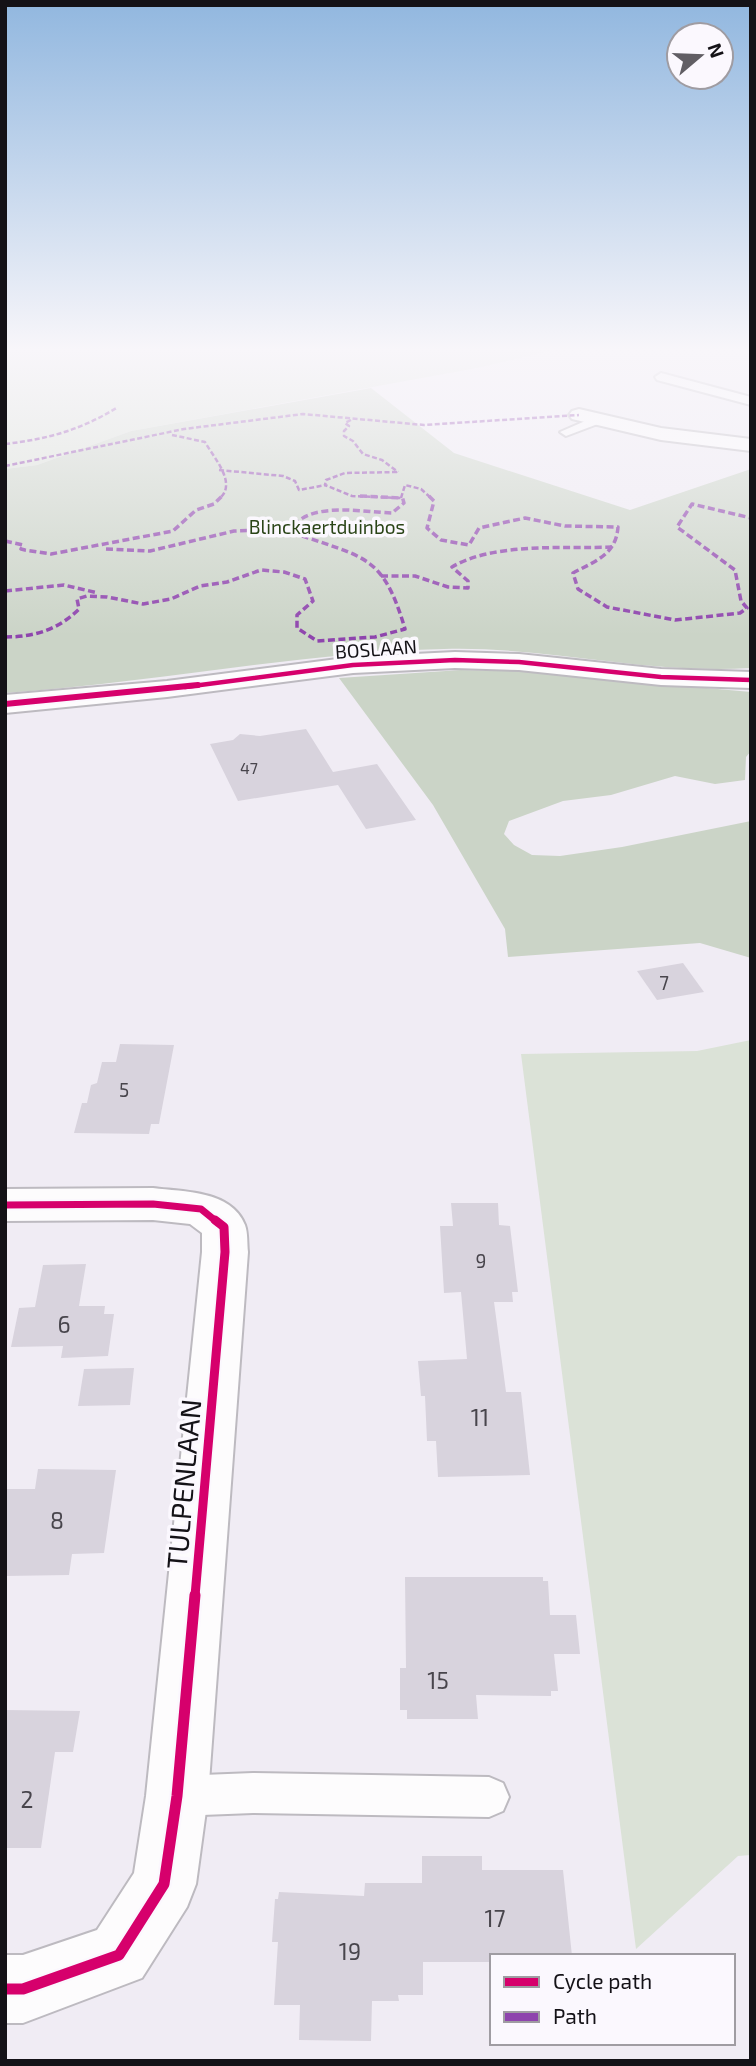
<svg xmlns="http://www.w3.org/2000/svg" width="756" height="2066" font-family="'Exo 2',sans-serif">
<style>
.green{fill:#dbe2d7}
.forest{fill:#cbd4c7}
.building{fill:#d8d3dd}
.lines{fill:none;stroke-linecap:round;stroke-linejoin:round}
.service-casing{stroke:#bdbac0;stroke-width:4}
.minor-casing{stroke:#bdbac0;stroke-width:4}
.service{fill:#fdfcfd;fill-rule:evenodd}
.minor{fill:#fdfcfd;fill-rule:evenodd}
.quiet-far1{stroke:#8e44ad;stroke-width:2.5;stroke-dasharray:5 2.5;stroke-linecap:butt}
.quiet{stroke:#8e44ad;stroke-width:3.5;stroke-dasharray:7 3.5;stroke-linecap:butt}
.cycleway-far4-casing{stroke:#fbf8fe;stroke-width:7}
.cycleway-far3-casing{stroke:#fbf8fe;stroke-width:10}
.cycleway-far2-casing{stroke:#fbf8fe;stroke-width:11}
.cycleway-far1-casing{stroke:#fbf8fe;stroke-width:13}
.cycleway-casing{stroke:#fbf8fe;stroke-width:16}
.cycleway-far4{stroke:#d6006c;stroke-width:4.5}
.cycleway-far3{stroke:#d6006c;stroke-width:6}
.cycleway-far2{stroke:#d6006c;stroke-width:7}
.cycleway-far1{stroke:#d6006c;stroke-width:9}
.cycleway{stroke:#d6006c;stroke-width:11}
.labels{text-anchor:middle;stroke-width:7;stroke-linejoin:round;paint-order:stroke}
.far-number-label{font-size:16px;fill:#48454c}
.far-park-label{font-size:19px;fill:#2a4417;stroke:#fbf8fe}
.far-street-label{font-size:19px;fill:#141217;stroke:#fbf8fe}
.number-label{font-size:19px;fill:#48454c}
.near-number-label{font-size:23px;fill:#48454c}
.near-street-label{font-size:28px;fill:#141217;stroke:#fbf8fe}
</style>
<rect width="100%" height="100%" fill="#f0ecf4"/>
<!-- green -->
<g class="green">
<polygon points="5,347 566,347 477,368 131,431 37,465 5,469"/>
<polygon points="751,1040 751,1855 738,1856 636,1949 521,1054 697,1051"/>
</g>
<!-- forest -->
<g class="forest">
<path d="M371,388L454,453L630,510L751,469V668C648,675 547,646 444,649C297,653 152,683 5,693V469L37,465L131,431Z"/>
<polygon points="461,670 517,671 751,692 751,751 746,757 745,780 715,784 675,776 611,795 563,801 509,821 504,834 514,845 532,855 560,856 622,847 751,821 751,958 700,943 508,957 505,929 433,805 339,678"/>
</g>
<!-- building -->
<g class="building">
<polygon points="306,729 333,772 377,764 416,820 366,829 338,785 238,801 210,744 233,740 240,734 260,736"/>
<polygon points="683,963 704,992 657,1000 637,971"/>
<polygon points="120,1044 174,1045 159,1124 151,1124 149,1134 74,1133 82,1103 87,1103 91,1085 97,1083 102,1062 116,1062"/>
<polygon points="451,1203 498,1203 499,1225 510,1226 518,1292 512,1292 513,1302 494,1302 506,1392 521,1392 530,1475 438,1477 436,1441 427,1441 425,1396 421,1396 418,1361 467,1359 461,1292 444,1293 440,1226 453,1226"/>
<polygon points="86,1264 79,1306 105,1306 104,1314 114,1314 108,1356 61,1358 63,1346 11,1347 19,1308 35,1307 43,1265"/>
<polygon points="134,1368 130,1405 78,1406 84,1369"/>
<polygon points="38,1469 116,1470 104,1553 72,1554 69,1575 5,1576 5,1489 35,1489"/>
<polygon points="405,1577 543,1577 543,1581 548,1581 550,1615 576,1615 580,1654 554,1654 558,1691 551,1691 551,1696 476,1695 478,1719 407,1719 407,1710 400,1710 400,1668 406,1668"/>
<polygon points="5,1710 80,1711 73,1752 55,1752 41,1848 5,1848"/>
<polygon points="422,1856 482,1856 482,1870 563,1870 572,1956 492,1956 492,1962 423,1962 423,1995 398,1995 399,2001 372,2001 371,2041 299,2040 300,2005 274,2005 278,1942 272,1942 275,1899 278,1899 279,1892 364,1896 365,1883 422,1883"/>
</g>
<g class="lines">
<defs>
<g id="service">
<polygon points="661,373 751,397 751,405 657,380 655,377"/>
<polygon points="599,415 603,416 603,422 566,436 560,432"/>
<polygon points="253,1773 489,1777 503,1783 509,1797 503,1811 489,1817 253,1813 177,1816 163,1810 157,1796 163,1782 177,1776"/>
</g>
<g id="minor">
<polygon points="579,409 661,428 751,439 751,451 661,440 572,419 569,415 572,411"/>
<polygon points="455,652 519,654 661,669 751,672 751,688 661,685 519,670 455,668 353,673 167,697 5,713 5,695 167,681 353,657"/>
<path d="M153,1188C184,1192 231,1190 245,1225C248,1233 247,1244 248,1252L208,1796L196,1884L187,1907L142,1978L23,2023H5V1955H23L97,1930L134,1873L146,1796L202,1252V1233L190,1224L153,1220L5,1221V1189Z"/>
</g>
</defs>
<!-- service casing -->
<use href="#service" class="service-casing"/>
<!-- minor casing -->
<use href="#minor" class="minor-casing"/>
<!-- service -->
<use href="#service" class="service"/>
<!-- minor -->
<use href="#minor" class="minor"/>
<!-- quiet-far1 -->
<g class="quiet-far1">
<polyline points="351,420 345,423 349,426 344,431 344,436 353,441 363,454 382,460 398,472"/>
<path d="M172,435L205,442C214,458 237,483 220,498"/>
<path d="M5,444C48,439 81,430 118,407"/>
<polyline points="5,466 184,429 303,414 424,425 579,415"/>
<polyline points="219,470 283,476 295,481 299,490 326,485"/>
<polyline points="397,472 345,473 326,480 325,485 352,496 401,498"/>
<polyline points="401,498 405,485 421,489 431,498"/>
</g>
<!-- quiet -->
<g class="quiet">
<polyline points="360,496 401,498"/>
<path d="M429,496L434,501L427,528L441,540L469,545L479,528L525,518L565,526L618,527C616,555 595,561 573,573L578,589L607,607L675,620L740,613L747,608L741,601L735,570L677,527L692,504L751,518"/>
<polyline points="5,541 23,545 21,549 25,550 51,554 173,531 196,510 214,504 222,496"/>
<polyline points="106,549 150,551 234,531 260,530 278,524 294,525"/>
<path d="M381,576H415L448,587L468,588V581L452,567C494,542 565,549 613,547"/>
<polyline points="5,591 64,585 98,593"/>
<path d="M5,637C34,637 58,630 79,609L77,599L87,596L107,597L143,604L171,599L200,586L227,582L261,570L284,572L305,579L313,601L297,615V628L317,641L375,637L405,629C383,554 364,558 297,534L294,525C315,502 363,512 392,513L404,503L402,496"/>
</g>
<defs>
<polyline id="cycleway-far4" points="185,687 353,665 455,660 519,662 661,677 751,680"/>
<polyline id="cycleway-far3" points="5,704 198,685"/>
<polyline id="cycleway-far2" points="5,1205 153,1204 201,1209 217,1222"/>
<polyline id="cycleway-far1" points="195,1596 225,1252 224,1227 215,1220"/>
<polyline id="cycleway" points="5,1989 23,1989 119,1955 164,1884 177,1796 195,1595"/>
</defs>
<!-- cycleway-far4 casing -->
<use href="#cycleway-far4" class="cycleway-far4-casing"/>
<!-- cycleway-far3 casing -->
<use href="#cycleway-far3" class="cycleway-far3-casing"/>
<!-- cycleway-far2 casing -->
<use href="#cycleway-far2" class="cycleway-far2-casing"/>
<!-- cycleway-far1 casing -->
<use href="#cycleway-far1" class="cycleway-far1-casing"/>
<!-- cycleway casing -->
<use href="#cycleway" class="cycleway-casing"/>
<!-- cycleway-far4 -->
<use href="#cycleway-far4" class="cycleway-far4"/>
<!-- cycleway-far3 -->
<use href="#cycleway-far3" class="cycleway-far3"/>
<!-- cycleway-far2 -->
<use href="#cycleway-far2" class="cycleway-far2"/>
<!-- cycleway-far1 -->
<use href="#cycleway-far1" class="cycleway-far1"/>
<!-- cycleway -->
<use href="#cycleway" class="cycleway"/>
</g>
<!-- sky -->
<linearGradient id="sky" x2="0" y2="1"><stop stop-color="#91b7df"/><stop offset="0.55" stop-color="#f8f6fa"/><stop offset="1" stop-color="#f8f6fa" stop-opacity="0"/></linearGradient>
<rect width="756" height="636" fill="url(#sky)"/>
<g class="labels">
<!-- far-number labels -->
<g class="far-number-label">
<text x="249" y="774">47</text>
</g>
<!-- far-park labels -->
<g class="far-park-label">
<text x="327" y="534">Blinckaertduinbos</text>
</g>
<!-- far-street labels -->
<g class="far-street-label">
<text transform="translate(376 649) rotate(-4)" y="7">BOSLAAN</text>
</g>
<!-- number labels -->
<g class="number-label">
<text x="664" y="990">7</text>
<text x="124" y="1097">5</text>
<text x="481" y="1268">9</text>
</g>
<!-- near-number labels -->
<g class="near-number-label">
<text x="64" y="1333">6</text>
<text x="480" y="1426">11</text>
<text x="57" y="1529">8</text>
<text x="438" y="1689">15</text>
<text x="27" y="1808">2</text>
<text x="495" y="1927">17</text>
<text x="350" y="1960">19</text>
</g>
<!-- near-street labels -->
<g class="near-street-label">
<text transform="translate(184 1484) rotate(-85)" y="10">TULPENLAAN</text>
</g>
</g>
<!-- border -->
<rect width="756" height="2066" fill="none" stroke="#141217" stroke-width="14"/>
<!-- legend -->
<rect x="490" y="1954" width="245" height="91" fill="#fbf8fe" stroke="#9f9ca2" stroke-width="2"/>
<rect x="504" y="1977" width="35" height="10" fill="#d6006c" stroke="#9f9ca2" stroke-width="2"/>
<text x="553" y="1989" font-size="21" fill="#141217">Cycle path</text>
<rect x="504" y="2012" width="35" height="10" fill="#8e44ad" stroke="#9f9ca2" stroke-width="2"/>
<text x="553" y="2024" font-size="21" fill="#141217">Path</text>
<!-- north arrow -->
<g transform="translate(700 56) rotate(71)"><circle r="33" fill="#fbf8fe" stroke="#9f9ca2" stroke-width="2"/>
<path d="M0-5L12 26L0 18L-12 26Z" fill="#615e64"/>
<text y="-10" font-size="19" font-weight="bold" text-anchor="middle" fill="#141217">N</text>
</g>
</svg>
